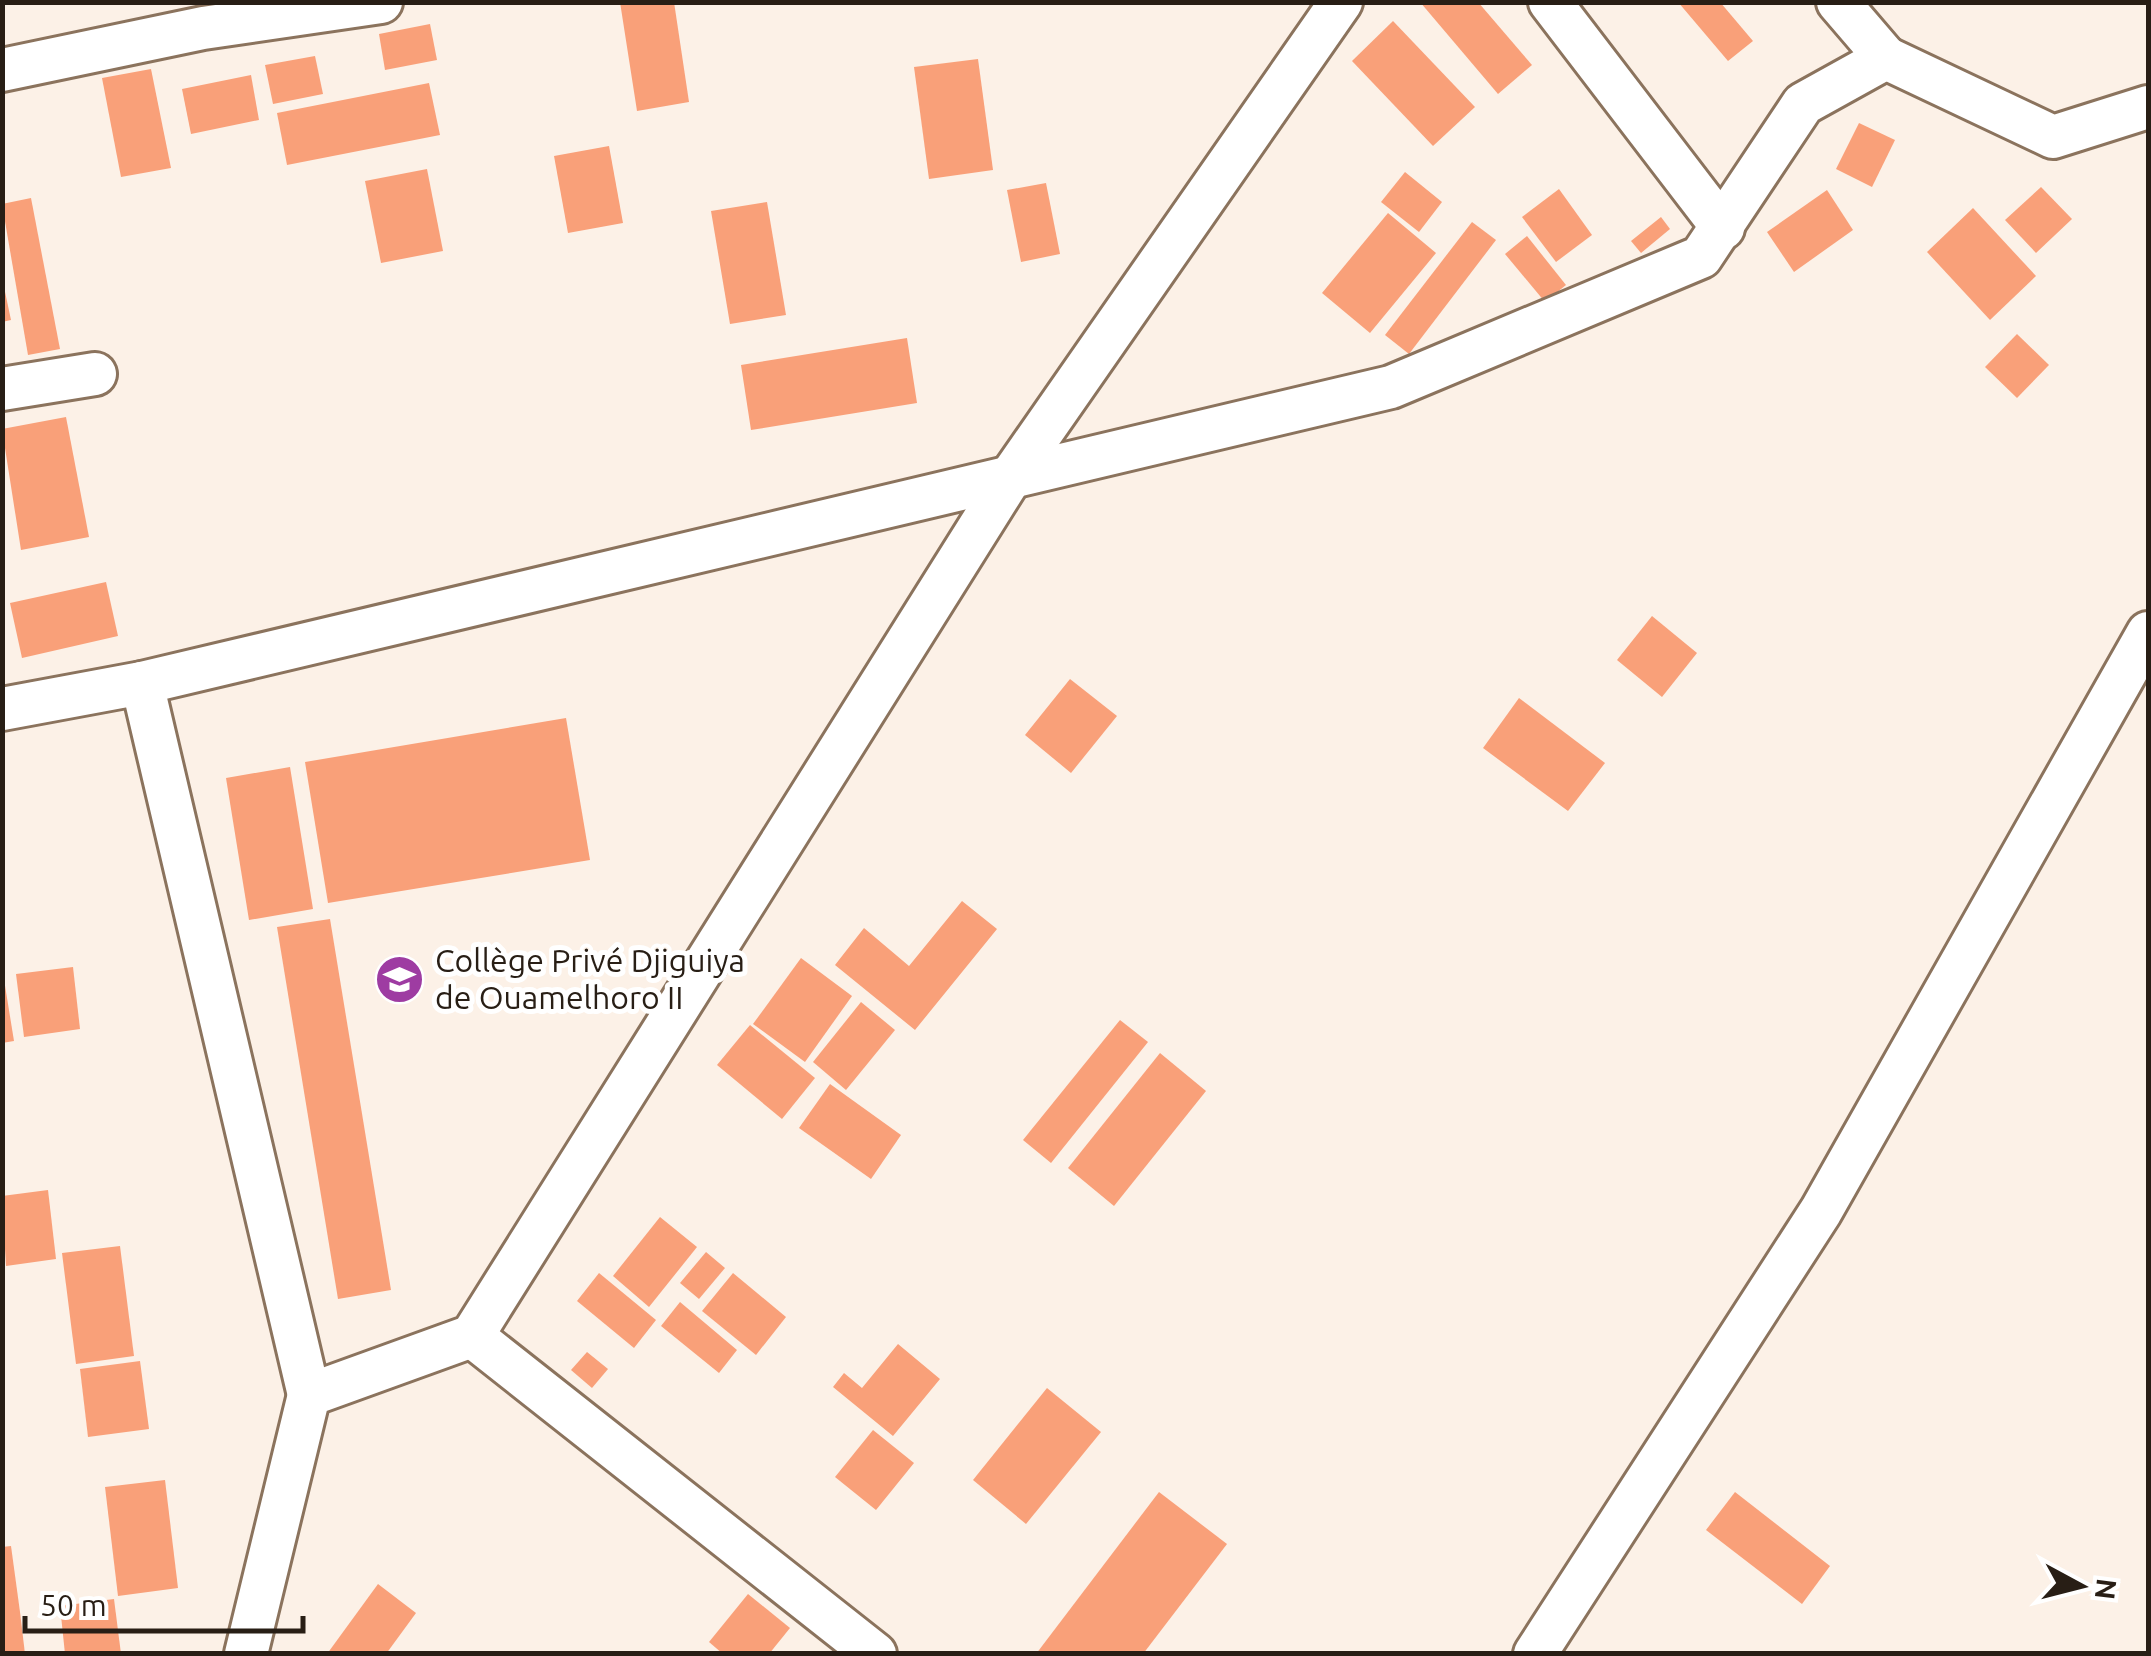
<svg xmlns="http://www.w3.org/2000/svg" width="2151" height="1656" font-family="Ubuntu,sans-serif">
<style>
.building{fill:#f9a079}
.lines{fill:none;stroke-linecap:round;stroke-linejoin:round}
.minor-casing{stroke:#8b735d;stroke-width:48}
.minor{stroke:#fff;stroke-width:42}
.labels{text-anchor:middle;stroke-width:10;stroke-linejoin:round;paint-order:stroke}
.poi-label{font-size:32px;fill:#281e15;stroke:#fff;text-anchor:start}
</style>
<rect width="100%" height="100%" fill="#fcf1e7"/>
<!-- building -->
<g class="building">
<polygon points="620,2 674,2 689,102 637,111"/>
<polygon points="1420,2 1478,2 1532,65 1498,94"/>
<polygon points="1678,2 1720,2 1753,41 1728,61"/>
<polygon points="1393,21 1475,107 1433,146 1352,61"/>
<polygon points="430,24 437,60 385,70 379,34"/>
<polygon points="315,56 323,94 273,104 265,65"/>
<polygon points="978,59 993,170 929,179 914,67"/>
<polygon points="151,69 171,168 121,177 102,78"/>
<polygon points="251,75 259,120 191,134 182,89"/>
<polygon points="429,83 440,135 287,165 277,113"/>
<polygon points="1859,123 1895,140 1872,187 1836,169"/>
<polygon points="609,146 623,223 568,233 554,156"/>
<polygon points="427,169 443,251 381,263 365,181"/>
<polygon points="1405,172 1442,202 1419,232 1381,202"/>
<polygon points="1046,183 1060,254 1021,262 1007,190"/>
<polygon points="2041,187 2072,219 2036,253 2005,220"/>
<polygon points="1559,189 1592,235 1556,262 1522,217"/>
<polygon points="1827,190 1853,230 1794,272 1767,232"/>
<polygon points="31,198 60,349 28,355 2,204"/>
<polygon points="767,202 786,315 730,324 711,211"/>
<polygon points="1973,208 2036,276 1990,320 1927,252"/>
<polygon points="1388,213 1436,253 1370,333 1322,293"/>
<polygon points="1661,217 1670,229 1641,253 1631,241"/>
<polygon points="1472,222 1496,240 1409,354 1385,335"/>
<polygon points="1527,236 1566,285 1545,302 1505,254"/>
<polygon points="4,287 11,320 2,322 2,288"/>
<polygon points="2017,334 2049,365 2017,398 1985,367"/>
<polygon points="907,338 917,403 751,430 741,365"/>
<polygon points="66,417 89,537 21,550 2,429"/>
<polygon points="106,582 118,636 22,658 10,603"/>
<polygon points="1652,616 1697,653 1662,697 1617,660"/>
<polygon points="1070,679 1117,716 1071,773 1025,735"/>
<polygon points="1519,698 1605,763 1568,811 1483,748"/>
<polygon points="566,718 590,860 328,903 305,762"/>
<polygon points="290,767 313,909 249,920 226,778"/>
<polygon points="962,901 997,929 915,1030 835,965 864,928 909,966"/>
<polygon points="330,919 391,1290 338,1299 277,927"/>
<polygon points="801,958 852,996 805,1062 753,1024"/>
<polygon points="2,967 14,1041 2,1043"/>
<polygon points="73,967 80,1029 24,1037 16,974"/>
<polygon points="861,1002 895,1030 846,1090 813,1062"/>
<polygon points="1120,1020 1148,1042 1051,1163 1023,1140"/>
<polygon points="750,1025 815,1078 782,1119 717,1065"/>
<polygon points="1160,1053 1206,1091 1114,1206 1068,1168"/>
<polygon points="830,1084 901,1135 871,1179 799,1128"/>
<polygon points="48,1190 56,1259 6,1266 2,1196"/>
<polygon points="660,1217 697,1247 649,1307 613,1276"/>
<polygon points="120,1246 134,1356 76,1364 62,1253"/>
<polygon points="706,1252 725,1268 699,1299 680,1283"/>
<polygon points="599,1273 656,1320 634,1348 577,1301"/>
<polygon points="733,1273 786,1317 756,1355 702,1311"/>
<polygon points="680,1302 737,1350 719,1373 661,1326"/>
<polygon points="898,1344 940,1379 893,1436 833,1387 844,1373 862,1388"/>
<polygon points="587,1352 608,1369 592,1388 571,1370"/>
<polygon points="140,1361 149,1429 88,1437 80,1369"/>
<polygon points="1047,1388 1101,1432 1026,1524 973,1480"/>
<polygon points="873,1430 914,1463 876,1510 835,1477"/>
<polygon points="165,1480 178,1588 118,1596 105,1487"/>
<polygon points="1159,1492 1227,1544 1143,1654 1036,1654"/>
<polygon points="1735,1492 1830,1566 1802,1604 1706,1530"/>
<polygon points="11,1546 20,1612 25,1654 2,1654 2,1547"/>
<polygon points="378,1584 416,1613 386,1654 327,1654"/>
<polygon points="748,1594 790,1628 769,1654 723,1654 709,1642"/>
<polygon points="114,1599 121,1654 65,1654 60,1606"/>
</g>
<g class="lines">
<defs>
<g id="minor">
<polyline points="1550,2 1723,228"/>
<polyline points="1838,2 1886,58"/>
<polyline points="2,70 203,28 381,2"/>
<polyline points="2,389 95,374"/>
<polyline points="142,683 309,1395"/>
<polyline points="2,709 142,683 1391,387 1701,257 1803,104 1886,58 2053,137 2148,107"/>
<polyline points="472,1336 875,1654"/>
<polyline points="246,1654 309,1395 472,1336 1012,475 1341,2"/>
<polyline points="1535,1654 1821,1211 2148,633"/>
</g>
</defs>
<!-- minor casing -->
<use href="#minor" class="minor-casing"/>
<!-- minor -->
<use href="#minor" class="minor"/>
</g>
<!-- icons -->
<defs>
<symbol id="school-disc" viewBox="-11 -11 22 22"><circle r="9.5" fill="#9e3ca2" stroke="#fff"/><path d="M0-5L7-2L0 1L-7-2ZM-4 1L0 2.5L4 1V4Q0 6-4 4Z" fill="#fff"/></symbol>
</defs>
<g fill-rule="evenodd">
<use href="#school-disc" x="372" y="952" width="55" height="55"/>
</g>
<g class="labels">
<!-- poi labels -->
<g class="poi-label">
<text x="435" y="972">Collège Privé Djiguiya<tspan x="435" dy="37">de Ouamelhoro II</tspan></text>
</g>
</g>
<!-- border -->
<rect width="2151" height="1656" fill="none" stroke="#281e15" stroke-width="10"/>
<!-- north arrow -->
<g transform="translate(2081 1586) rotate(97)" stroke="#ffffff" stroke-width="8" paint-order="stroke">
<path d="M0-8L18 38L0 25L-18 38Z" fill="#281e15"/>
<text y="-15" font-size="28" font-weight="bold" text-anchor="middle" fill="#281e15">N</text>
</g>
<!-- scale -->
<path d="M25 1616v15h278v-15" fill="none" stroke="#281e15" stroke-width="5"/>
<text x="40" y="1616" font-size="30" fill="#281e15" stroke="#ffffff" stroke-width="8" paint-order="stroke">50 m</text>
</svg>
